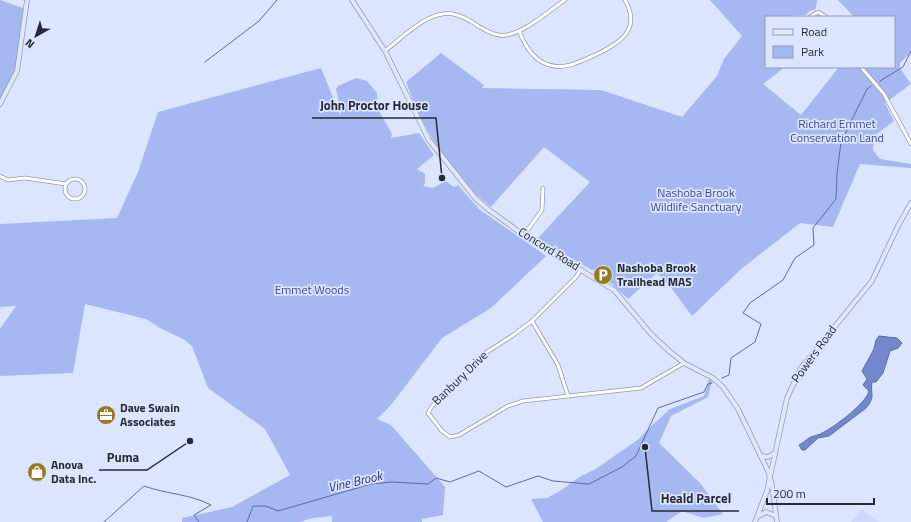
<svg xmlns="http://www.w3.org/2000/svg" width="911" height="522" font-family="'Titillium Web',sans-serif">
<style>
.built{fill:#cfd9fa}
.green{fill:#a5b8f2}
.water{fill:#7388cc;stroke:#5c6c9e}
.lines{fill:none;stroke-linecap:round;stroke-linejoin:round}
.stream{stroke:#5c6c9e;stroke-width:1}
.street-casing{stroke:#929ab2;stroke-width:4.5}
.secondary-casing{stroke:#929ab2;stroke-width:5.5}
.street{stroke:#fff;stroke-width:3}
.secondary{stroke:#e0e7fb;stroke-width:4}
.labels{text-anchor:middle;stroke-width:3.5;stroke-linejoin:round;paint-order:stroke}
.park-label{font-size:12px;fill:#384a9d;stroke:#dce5ff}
.street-label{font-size:12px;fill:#272a34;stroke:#dce5ff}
.poi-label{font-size:12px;font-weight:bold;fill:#272a34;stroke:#dce5ff;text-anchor:start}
.water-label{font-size:13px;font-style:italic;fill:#243282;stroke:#dce5ff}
.leader{fill:none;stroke:#272a34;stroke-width:1.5}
.callout-dot{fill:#272a34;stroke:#dce5ff;stroke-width:1.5}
.callout-label{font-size:13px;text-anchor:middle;font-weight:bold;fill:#272a34;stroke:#dce5ff;stroke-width:3.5;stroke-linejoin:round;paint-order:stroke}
</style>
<rect width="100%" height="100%" fill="#dce5ff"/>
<!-- built -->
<polygon class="built" points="861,509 879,522 851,522"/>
<!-- green -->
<g class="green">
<polygon points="0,0 23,8 17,68 0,104"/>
<path d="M710,0H817L816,9L810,11L806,15L766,17L765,22L766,67H785L763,84L801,115L839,67H894V17H854L838,0H911V52L900,63V68L911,84L885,103L894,121L874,136L873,150L880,159L911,164V168L860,164L833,227L800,223L740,270L692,316L669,285L657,273L628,299L603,276L537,239L590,182L544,147L491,207C452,177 422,128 406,82L441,53L484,85L482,88L601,90L682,117L717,76L724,59L742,36Z"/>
<polygon points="321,68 340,115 341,111 336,89 338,86 356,78 367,81 377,93 378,109 392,134 391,138 419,133 434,155 417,169 425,174 425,183 423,186 433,188 446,181 454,187 458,185 479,209 546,256 491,308 442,338 391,405 377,419 391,425 445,487 443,515 422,519 422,522 332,522 332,516 313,518 299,522 182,522 182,518 232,507 290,475 265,429 208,388 192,346 183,339 160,328 146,319 85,304 73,373 0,376 0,329 16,306 0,307 0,224 117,218 138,172 158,112"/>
<polygon points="709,379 712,381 708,397 671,416 659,443 700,483 723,514 704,518 682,511 666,522 543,522 531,499 547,498 560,491 578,478 597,468 639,439 646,431 670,409 704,396"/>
</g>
<!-- water -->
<path class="water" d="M879,336L897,338L902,343L898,348L890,351L883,373L876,382H872C870,395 876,396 866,408L829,436L818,438L805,450H802L799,445C803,443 806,440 809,438C812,436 815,436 818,435C831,430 866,404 869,391L863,385L867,379L862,371L874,349L876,340Z"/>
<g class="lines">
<!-- stream -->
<g class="stream">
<polyline points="205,62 259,21 277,0"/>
<polyline points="880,81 903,67 911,51"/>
<polyline points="722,378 729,375 731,358 755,342 761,324 743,313 750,303 783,280 795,258 814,245 813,228 836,199 837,174 841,142 867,89 871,86"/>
<path d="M104,522L144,486C166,494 190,494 211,505L194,515L199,522"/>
<polyline points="247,522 253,506 266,506 278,511 371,484 392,482 428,484 436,478 450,482 479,471 506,487 538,476 553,481 589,484 622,467 636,456 658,408 704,392 708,384 712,383"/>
</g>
<defs>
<g id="street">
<polyline points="810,17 818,12 826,17"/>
<path d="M519,31C524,43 530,55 542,62C560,72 578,63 595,55C619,44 642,30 625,0"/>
<path d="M385,51C403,37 428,10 453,14C463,16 471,21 478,26C487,31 496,37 507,35C525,32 550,10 565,0"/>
<polyline points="861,67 884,94 911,144"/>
<polyline points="0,176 8,180 25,178 66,184"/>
<circle cx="75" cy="189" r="10"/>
<polyline points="524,235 542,210 543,188"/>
<polyline points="581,269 576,277 532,321 512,336 484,354 432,406 428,413 442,431 450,437 459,435 508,406 523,401 641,388 684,363"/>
<polyline points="532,321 558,365 568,396"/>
</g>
<g id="secondary">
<polyline points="352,0 385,51 429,140 476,199 489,210 532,241 614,290 651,334 668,350 684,363 713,378 723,387 738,409 768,471 772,485 777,522"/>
<polyline points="0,104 17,71 27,0"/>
<polyline points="761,456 768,457 775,453"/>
<polyline points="759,516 766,512 776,516"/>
<polyline points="755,522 767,491 787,398 801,368 872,281 898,226 911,203"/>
</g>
</defs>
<!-- street casing -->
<use href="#street" class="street-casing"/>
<!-- secondary casing -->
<use href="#secondary" class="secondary-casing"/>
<!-- street -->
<use href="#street" class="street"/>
<!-- secondary -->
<use href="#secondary" class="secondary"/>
</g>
<!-- icons -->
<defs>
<symbol id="parking-disc" viewBox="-11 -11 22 22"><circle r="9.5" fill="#967a22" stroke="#dce5ff"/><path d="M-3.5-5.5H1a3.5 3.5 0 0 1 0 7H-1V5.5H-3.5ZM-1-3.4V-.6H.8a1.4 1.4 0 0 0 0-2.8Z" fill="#fff"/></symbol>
<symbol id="office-disc" viewBox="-11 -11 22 22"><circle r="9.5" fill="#967a22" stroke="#dce5ff"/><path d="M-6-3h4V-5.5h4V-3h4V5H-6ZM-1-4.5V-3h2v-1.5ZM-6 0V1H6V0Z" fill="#fff"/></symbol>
<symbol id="shop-disc" viewBox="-11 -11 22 22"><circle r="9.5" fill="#967a22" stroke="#dce5ff"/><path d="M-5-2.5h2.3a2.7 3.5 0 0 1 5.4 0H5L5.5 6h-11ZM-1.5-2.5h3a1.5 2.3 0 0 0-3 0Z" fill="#fff"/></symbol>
</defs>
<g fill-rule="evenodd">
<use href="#parking-disc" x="592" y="264" width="22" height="22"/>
<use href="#office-disc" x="95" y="404" width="22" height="22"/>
<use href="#shop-disc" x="26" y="461" width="22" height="22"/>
</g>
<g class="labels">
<!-- park labels -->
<g class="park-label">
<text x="837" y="128">Richard Emmet<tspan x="837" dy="14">Conservation Land</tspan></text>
<text x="696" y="197">Nashoba Brook<tspan x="696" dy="14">Wildlife Sanctuary</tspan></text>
<text x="312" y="294">Emmet Woods</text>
</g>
<!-- street labels -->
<g class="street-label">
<text transform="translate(549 249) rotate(32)" y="4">Concord Road</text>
<text transform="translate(814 354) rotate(-54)" y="4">Powers Road</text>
<text transform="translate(460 378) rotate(-44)" y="4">Banbury Drive</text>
</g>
<!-- poi labels -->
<g class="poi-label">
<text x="617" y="272">Nashoba Brook<tspan x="617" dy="14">Trailhead MAS</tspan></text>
<text x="120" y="412">Dave Swain<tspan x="120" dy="14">Associates</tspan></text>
<text x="51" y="469">Anova<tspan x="51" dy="14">Data Inc.</tspan></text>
</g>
<!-- water labels -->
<g class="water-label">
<text transform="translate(355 481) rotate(-13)" y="5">Vine Brook</text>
</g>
</g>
<!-- callouts -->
<path class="leader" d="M442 178L436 118H312M190 441L147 470H99M645 447L652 511H739"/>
<g class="callout-dot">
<circle cx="442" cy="178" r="4"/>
<circle cx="190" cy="441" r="4"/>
<circle cx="645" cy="447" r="4"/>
</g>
<g class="callout-label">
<text x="374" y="110">John Proctor House</text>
<text x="123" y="462">Puma</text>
<text x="696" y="503">Heald Parcel</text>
</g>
<!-- legend -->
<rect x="765" y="16" width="130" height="52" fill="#dce5ff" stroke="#949aae"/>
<rect x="773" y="29" width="20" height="6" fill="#e0e7fb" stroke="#949aae"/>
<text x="801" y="36" font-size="12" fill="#272a34">Road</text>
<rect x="773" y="46" width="20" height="12" fill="#a5b8f2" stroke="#949aae"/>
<text x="801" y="56" font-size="12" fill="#272a34">Park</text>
<!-- north arrow -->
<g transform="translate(36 36) rotate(219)" stroke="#dce5ff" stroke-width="3" paint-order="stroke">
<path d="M0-3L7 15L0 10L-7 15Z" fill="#272a34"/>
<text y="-6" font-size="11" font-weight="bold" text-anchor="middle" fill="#272a34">N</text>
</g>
<!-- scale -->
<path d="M767 498v6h107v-6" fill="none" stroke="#272a34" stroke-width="2"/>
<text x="773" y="498" font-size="12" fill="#272a34" stroke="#dce5ff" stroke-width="3" paint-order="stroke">200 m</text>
</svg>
